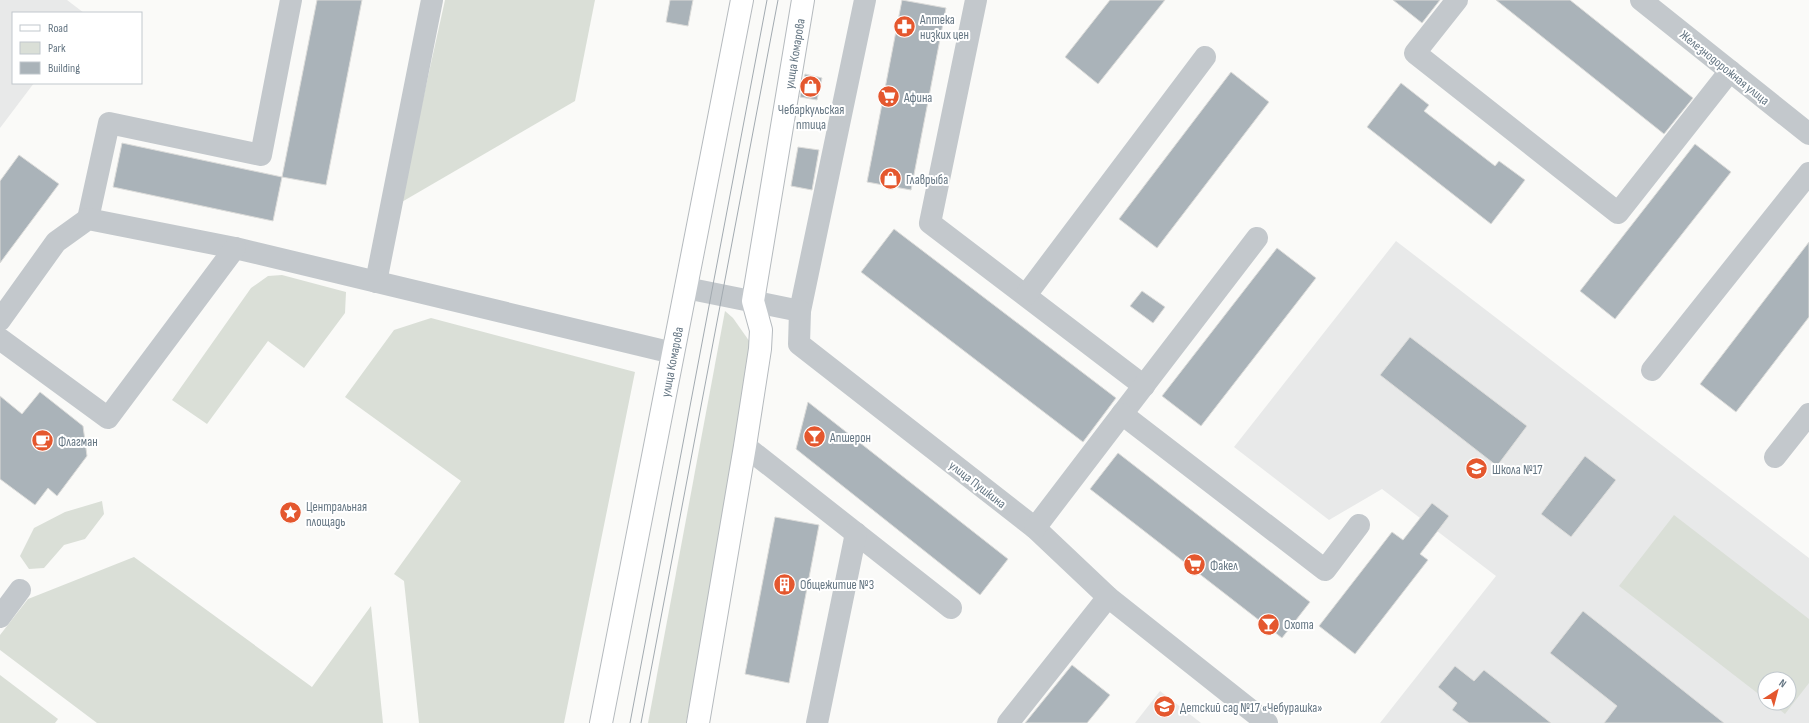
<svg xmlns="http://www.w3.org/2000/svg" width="1809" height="723" font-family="'Sofia Sans Condensed',sans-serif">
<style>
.built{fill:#e8e9e9;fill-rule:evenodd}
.green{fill:#dadfd7}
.building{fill:#aab3b9;stroke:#dcdcda}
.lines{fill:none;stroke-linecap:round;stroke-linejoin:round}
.major-casing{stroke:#b5babe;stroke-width:24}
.minor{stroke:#c3c8cc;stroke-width:22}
.major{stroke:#fff;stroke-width:22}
.tram{stroke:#a2aab0;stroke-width:1}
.labels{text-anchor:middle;stroke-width:4;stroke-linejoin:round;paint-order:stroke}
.poi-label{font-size:13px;fill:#657683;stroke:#fff;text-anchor:start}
.street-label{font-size:13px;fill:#657683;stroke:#fff}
</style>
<rect width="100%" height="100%" fill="#fafaf8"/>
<!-- built -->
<g class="built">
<polygon points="0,0 67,0 84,13 13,13 13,83 34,83 0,128"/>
<path d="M1396,241L1809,558V723H1380L1496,576L1382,489L1329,520L1234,447ZM1765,679H1789V703H1765Z"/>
<polygon points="1160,691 1201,723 1135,723"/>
</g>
<!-- green -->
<g class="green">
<polygon points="445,0 595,0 575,101 400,203"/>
<polygon points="282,275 346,292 345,313 304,368 268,341 207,424 172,400 251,288 268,276"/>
<polygon points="725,311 733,318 752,345 736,456 686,723 648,723"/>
<polygon points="431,318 635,372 564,723 419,723 404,581 394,574 461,481 345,397 394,330"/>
<polygon points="102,501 104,514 85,539 64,545 44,568 29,569 20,556 34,528 65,512"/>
<polygon points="1674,515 1809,619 1809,683 1785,714 1771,703 1789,703 1789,679 1765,679 1765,699 1619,586"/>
<polygon points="134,557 312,687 371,606 383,723 97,723 0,650 0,635 28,599"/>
<polygon points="0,675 58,719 55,723 0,723"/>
</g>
<!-- building -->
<g class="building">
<polygon points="317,0 362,0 326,185 282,177"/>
<polygon points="670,0 693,0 688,26 666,22"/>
<polygon points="902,0 946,8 911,190 867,182"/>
<polygon points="1110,0 1165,0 1098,84 1065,57"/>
<polygon points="1393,0 1440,0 1422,23"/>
<polygon points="1496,0 1570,0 1693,98 1664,134"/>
<polygon points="1231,72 1269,102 1157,248 1119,219"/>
<polygon points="805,74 822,78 817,100 800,97"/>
<polygon points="1401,83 1429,105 1424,111 1495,166 1499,161 1525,180 1491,224 1367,127"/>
<polygon points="122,143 282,177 273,221 113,187"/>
<polygon points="1695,144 1731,172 1615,319 1580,291"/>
<polygon points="798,147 819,150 812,190 791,186"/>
<polygon points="19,155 59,184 0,263 0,181"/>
<polygon points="894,229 1116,398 1083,442 861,272"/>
<polygon points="1809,242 1809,317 1736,412 1700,384"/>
<polygon points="1277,248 1316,278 1201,426 1162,396"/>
<polygon points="1142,291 1165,307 1153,323 1130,306"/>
<polygon points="1410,337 1527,426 1497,466 1380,375"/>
<polygon points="40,392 83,426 87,456 57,496 48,488 35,505 0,479 0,396 22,414"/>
<polygon points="808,402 1008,559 980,595 796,449"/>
<polygon points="1118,453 1310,602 1282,638 1090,489"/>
<polygon points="1585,456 1616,480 1571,537 1541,514"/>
<polygon points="1432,503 1449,516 1420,554 1428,560 1355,654 1319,626 1392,532 1403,540"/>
<polygon points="775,517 819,525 789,683 745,674"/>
<polygon points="1583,611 1724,723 1604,723 1617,706 1550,653"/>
<polygon points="1072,665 1110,695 1087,723 1025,723"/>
<polygon points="1455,666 1474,681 1484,670 1551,723 1469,723 1452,710 1457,703 1438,687"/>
</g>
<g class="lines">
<defs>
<g id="major">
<path id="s1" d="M601,723L742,0"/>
<path id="s2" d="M698,723L745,446L760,349L761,330L753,301L803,0"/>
</g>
</defs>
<!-- major casing -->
<use href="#major" class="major-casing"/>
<!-- minor -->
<g class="minor">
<polyline points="865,0 800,311 799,344 1035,528 1108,597 1267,723"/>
<polyline points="976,0 930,223 1144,386"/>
<polyline points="1457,0 1415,53 1618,213 1730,71"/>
<polyline points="1641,0 1809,134"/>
<polyline points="88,219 109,123 261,155 291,0"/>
<polyline points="376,282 432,0"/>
<polyline points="686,288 800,311"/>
<polyline points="1026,295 1205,57"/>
<polyline points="0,320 56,242 88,219 235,248 673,353"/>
<polyline points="0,339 108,418 235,248"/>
<polyline points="1652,370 1809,173"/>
<polyline points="1122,414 1257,238"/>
<polyline points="745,446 951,608"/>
<polyline points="1775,457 1809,414"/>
<polyline points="1035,528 1122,414 1325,570 1359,525"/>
<polyline points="0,617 20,590"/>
<polyline points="817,723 856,533"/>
<polyline points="1008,723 1108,597"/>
</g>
<!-- major -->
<use href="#major" class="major"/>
<!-- tram -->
<g class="tram">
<polyline points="630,723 767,0"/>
<polyline points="641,723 778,0"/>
</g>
</g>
<!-- icons -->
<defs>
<symbol id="pharmacy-disc" viewBox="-11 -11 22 22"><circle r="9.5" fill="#e4572e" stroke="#fff"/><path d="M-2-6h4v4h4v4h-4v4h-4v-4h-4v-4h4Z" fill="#fff"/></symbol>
<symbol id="shop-disc" viewBox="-11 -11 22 22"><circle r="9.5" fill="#e4572e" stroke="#fff"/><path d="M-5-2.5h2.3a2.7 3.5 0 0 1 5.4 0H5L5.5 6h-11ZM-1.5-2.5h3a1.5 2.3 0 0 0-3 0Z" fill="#fff"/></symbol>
<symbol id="supermarket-disc" viewBox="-11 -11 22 22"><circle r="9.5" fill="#e4572e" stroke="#fff"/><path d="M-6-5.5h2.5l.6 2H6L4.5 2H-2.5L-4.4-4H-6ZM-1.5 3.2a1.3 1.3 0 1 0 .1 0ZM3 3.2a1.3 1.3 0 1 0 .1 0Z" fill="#fff"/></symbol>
<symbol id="bar-disc" viewBox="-11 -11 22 22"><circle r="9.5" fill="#e4572e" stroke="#fff"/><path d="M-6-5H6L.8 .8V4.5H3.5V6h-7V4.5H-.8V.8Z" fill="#fff"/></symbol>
<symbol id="cafe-disc" viewBox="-11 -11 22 22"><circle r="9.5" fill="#e4572e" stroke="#fff"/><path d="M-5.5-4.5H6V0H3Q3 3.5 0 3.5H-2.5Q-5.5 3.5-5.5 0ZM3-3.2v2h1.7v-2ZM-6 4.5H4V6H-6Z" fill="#fff"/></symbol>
<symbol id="school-disc" viewBox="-11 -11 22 22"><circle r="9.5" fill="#e4572e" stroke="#fff"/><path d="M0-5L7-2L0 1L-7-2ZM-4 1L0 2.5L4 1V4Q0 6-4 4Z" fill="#fff"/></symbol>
<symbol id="sight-disc" viewBox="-11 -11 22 22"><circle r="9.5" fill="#e4572e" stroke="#fff"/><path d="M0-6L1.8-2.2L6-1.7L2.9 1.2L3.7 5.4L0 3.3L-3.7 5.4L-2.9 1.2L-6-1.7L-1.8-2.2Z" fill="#fff"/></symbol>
<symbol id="building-disc" viewBox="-11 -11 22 22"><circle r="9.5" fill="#e4572e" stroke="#fff"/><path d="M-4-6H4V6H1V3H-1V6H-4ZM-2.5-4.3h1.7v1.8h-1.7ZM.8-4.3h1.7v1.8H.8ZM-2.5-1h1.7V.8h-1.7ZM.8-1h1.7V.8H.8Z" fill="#fff"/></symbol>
</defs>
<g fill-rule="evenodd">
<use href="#pharmacy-disc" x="892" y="14" width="25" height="25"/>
<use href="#shop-disc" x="798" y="74" width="25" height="25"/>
<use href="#supermarket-disc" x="876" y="84" width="25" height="25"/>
<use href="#shop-disc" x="878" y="166" width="25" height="25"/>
<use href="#bar-disc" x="802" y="424" width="25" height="25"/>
<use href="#cafe-disc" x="30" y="428" width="25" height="25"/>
<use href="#school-disc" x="1464" y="456" width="25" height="25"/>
<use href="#sight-disc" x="278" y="500" width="25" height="25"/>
<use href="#supermarket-disc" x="1182" y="552" width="25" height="25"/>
<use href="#building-disc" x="772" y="572" width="25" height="25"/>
<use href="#bar-disc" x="1256" y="612" width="25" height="25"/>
<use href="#school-disc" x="1152" y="694" width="25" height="25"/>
</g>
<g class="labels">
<!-- poi labels -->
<g class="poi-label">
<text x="920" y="24">Аптека<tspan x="920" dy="15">низких цен</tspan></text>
<text x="904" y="102">Афина</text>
<text x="811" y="114" text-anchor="middle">Чебаркульская<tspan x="811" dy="15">птица</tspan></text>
<text x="906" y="184">Главрыба</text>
<text x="830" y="442">Апшерон</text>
<text x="58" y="446">Флагман</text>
<text x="1492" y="474">Школа №17</text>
<text x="306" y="511">Центральная<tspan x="306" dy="15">площадь</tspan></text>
<text x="1210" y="570">Факел</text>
<text x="800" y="589">Общежитие №3</text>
<text x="1284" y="629">Охота</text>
<text x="1180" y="712">Детский сад №17 «Чебурашка»</text>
</g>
<!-- street labels -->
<g class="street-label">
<text dy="5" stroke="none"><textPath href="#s2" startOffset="679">улица Комарова</textPath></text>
<text transform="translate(1725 67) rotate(39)" y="5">Железнодорожная улица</text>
<text dy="5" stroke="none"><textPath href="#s1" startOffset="368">улица Комарова</textPath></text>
<text transform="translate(978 484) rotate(38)" y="5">улица Пушкина</text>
</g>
</g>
<!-- legend -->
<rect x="12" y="12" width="130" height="72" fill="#ffffff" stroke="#c1c8cd"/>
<rect x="20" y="25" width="20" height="6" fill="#ffffff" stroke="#c1c8cd"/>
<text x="48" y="32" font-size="12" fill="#657683">Road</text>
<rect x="20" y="42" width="20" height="12" fill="#dadfd7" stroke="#c1c8cd"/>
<text x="48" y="52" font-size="12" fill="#657683">Park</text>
<rect x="20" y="62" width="20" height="12" fill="#aab3b9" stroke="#c1c8cd"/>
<text x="48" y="72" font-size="12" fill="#657683">Building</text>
<!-- north arrow -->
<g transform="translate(1777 691) rotate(36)"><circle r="19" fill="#ffffff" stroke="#c1c8cd"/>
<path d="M0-3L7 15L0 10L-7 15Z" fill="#e4572e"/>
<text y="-6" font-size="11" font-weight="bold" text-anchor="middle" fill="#657683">N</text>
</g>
</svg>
